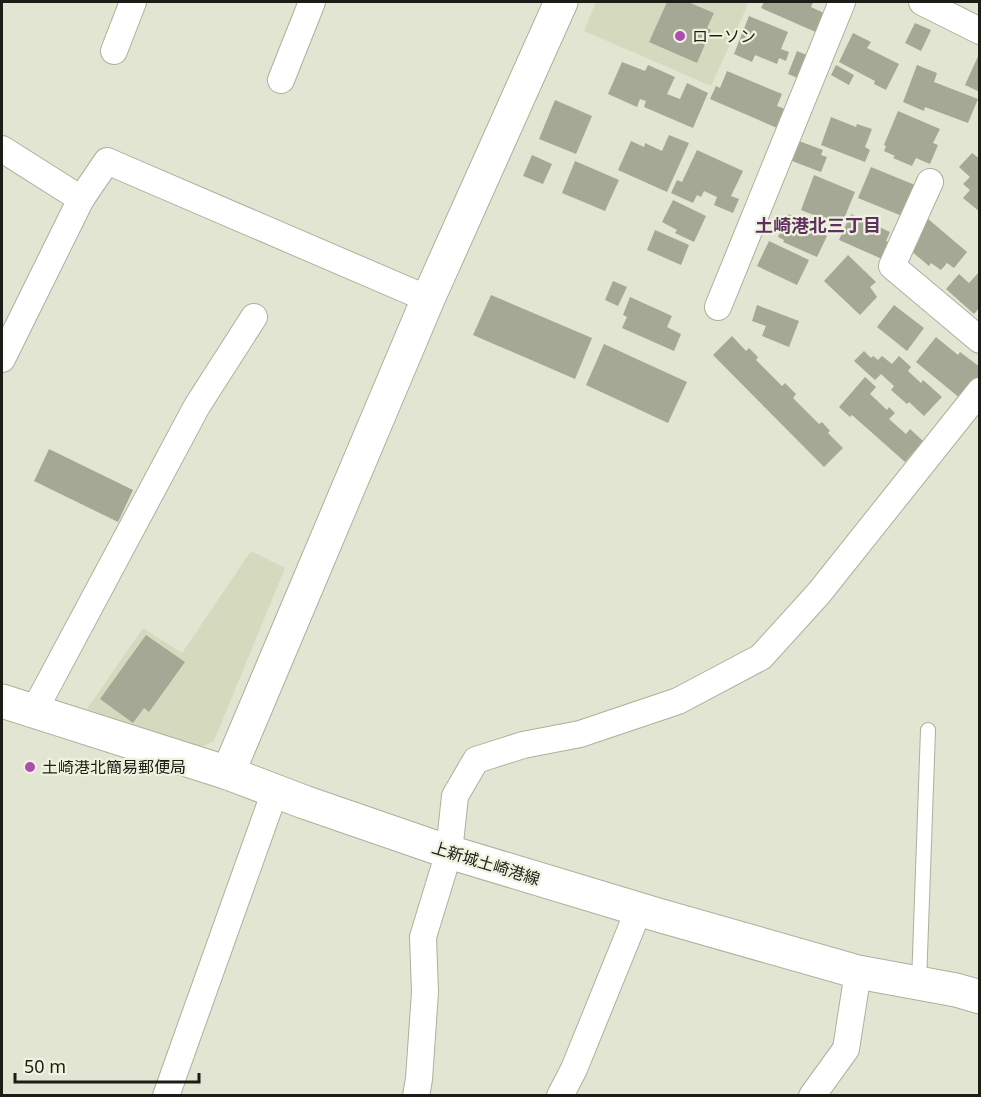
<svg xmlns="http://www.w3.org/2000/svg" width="981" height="1097" font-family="'Noto Sans','Noto Sans JP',sans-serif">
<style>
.built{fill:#d5dabf}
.building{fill:#a5a895}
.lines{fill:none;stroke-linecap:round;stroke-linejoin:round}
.service-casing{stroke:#acb09d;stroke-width:16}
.minor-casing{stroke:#acb09d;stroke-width:28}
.tertiary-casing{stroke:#acb09d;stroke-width:35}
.secondary-casing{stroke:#acb09d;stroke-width:35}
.service{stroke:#fff;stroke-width:14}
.minor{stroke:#fff;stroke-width:26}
.tertiary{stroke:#fff;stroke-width:33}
.secondary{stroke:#fff;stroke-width:33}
.poi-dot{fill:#af4cb3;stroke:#eef3de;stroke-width:2}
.labels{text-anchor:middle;stroke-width:4.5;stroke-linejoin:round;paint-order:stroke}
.poi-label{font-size:16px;fill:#1c1d16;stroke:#eef3de;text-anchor:start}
.street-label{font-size:16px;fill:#1c1d16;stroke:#eef3de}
.neighbourhood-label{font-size:18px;font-weight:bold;fill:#5f2f60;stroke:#eef3de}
</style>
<rect width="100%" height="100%" fill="#e1e5d1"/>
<!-- built -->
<g class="built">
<polygon points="596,2 749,2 711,86 584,31"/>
<polygon points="251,551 285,568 214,741 195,750 87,709 143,628 182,653"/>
</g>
<!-- building -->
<g class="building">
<polygon points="667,2 688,2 714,13 707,28 711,30 697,63 649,42"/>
<polygon points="764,2 813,2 811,7 826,14 818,33 761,8"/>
<polygon points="749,16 788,32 781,49 789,52 786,61 779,58 777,64 755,55 752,62 734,54"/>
<polygon points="915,23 931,30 921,51 905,43"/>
<polygon points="853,33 871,42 867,48 899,64 886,90 874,84 875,81 839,62"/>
<polygon points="797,51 809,56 800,79 788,74"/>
<polygon points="980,52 980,92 965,85"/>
<polygon points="622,62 645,71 648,65 675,77 667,94 680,99 687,83 708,93 693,128 644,107 646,101 640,99 637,107 608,94"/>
<polygon points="836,65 854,75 849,85 831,75"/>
<polygon points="917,65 937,73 934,82 978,99 968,123 925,107 924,111 903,102"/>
<polygon points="727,71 782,94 777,106 785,109 777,128 710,99 716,86 720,88"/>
<polygon points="555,100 592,116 576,154 539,139"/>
<polygon points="898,111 940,129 933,143 938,145 930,164 916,158 912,166 893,158 895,156 884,151 886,146 884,145"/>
<polygon points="831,117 856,127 857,124 872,129 865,147 870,150 865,162 821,145"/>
<polygon points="669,135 689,143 667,192 618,170 631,141 644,147 645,143 662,151"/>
<polygon points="799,141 823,150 821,155 827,157 821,172 792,161"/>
<polygon points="697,150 743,171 731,196 739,199 733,213 714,205 717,197 704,191 701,197 697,195 693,203 671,193 677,180 682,182"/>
<polygon points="972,153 980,159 980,212 963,198 970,190 963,184 970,177 959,167"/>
<polygon points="532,155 552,164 543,184 523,176"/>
<polygon points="575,161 619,180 605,211 562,193"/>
<polygon points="871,167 915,185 902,216 858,198"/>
<polygon points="814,175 855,192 841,226 801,210"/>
<polygon points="673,200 706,216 694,242 675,233 677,230 662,222"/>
<polygon points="788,214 809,223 807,227 827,236 817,257 783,242 784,240 778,237"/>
<polygon points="851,214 890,232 886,241 890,242 882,259 839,240"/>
<polygon points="927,218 967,252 954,268 947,263 941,270 931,263 929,266 904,245"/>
<polygon points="655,230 689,245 681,265 647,250"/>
<polygon points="769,241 809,260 797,285 757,266"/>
<polygon points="848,255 876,282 870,287 877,297 860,315 824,281"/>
<polygon points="980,271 980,307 974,314 946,289 959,274 969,283"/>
<polygon points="613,281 627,287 618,306 605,300"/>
<polygon points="491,295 592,338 575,379 473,335"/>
<polygon points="630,297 672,316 667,327 681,334 674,351 622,328 627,317 623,315"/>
<polygon points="757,305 799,321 789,347 762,336 766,326 752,321"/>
<polygon points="894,305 924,328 907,351 877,327"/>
<polygon points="732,336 746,351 749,348 758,357 756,360 782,386 785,383 796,394 793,398 819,424 822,422 830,431 828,433 843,448 824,467 713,355"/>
<polygon points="936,337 958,355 960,352 980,367 980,376 961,399 916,362"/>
<polygon points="604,344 687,382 668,423 586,385"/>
<polygon points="864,351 871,358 873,356 878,360 882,356 892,364 899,356 911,367 908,371 921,383 923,380 942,397 924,416 909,402 907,404 891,390 894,386 881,374 875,380 854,361"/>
<polygon points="865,377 876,387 870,394 887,410 889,407 895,413 889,419 906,434 910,429 923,441 905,462 852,415 850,417 839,407"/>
<polygon points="49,449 133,490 118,522 34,481"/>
<polygon points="146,635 185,662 149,712 144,708 133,723 100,699"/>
</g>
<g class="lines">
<defs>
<polyline id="service" points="919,983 928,730"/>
<g id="minor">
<polyline points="922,2 980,31"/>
<polyline points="114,51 133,2"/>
<polyline points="281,80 312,2"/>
<polyline points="2,149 81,199"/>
<polyline points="930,182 892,266 980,340"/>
<polyline points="718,307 842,2"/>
<polyline points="2,359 81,199 107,161 428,299"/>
<polyline points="34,711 197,406 254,317"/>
<polyline points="166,1096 275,791"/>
<polyline points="416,1096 419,1079 425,992 423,937 449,852 455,796 476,760 523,745 580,734 678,701 761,657 819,593 980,391"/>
<polyline points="560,1096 574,1069 639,909"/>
<polyline points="812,1096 846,1049 858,972"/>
</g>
<polyline id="tertiary" points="228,773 428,299 561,2"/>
<polyline id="secondary" points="2,701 228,773 304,802 449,852 658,915 858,972 956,990 980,997"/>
</defs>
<!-- service casing -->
<use href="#service" class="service-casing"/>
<!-- minor casing -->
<use href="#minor" class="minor-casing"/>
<!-- tertiary casing -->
<use href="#tertiary" class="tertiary-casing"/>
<!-- secondary casing -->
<use href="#secondary" class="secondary-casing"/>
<!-- service -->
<use href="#service" class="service"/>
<!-- minor -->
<use href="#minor" class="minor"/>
<!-- tertiary -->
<use href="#tertiary" class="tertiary"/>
<!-- secondary -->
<use href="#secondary" class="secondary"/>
</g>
<!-- markers -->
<g class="poi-dot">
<circle cx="680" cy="36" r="6"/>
<circle cx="30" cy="767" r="6"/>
</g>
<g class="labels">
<!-- poi labels -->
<g class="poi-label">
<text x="692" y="42">ローソン</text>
<text x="42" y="773">土崎港北簡易郵便局</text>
</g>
<!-- street labels -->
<g class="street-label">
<text transform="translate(486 863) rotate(17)" y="6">上新城土崎港線</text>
</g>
<!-- neighbourhood labels -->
<g class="neighbourhood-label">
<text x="818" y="232">土崎港北三丁目</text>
</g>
</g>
<!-- border -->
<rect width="981" height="1097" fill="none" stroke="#1c1d16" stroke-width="6"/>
<!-- scale -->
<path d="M15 1073v9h184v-9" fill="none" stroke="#1c1d16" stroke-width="3"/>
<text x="24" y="1073" font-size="18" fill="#1c1d16" stroke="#eef3de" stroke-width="4.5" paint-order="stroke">50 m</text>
</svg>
